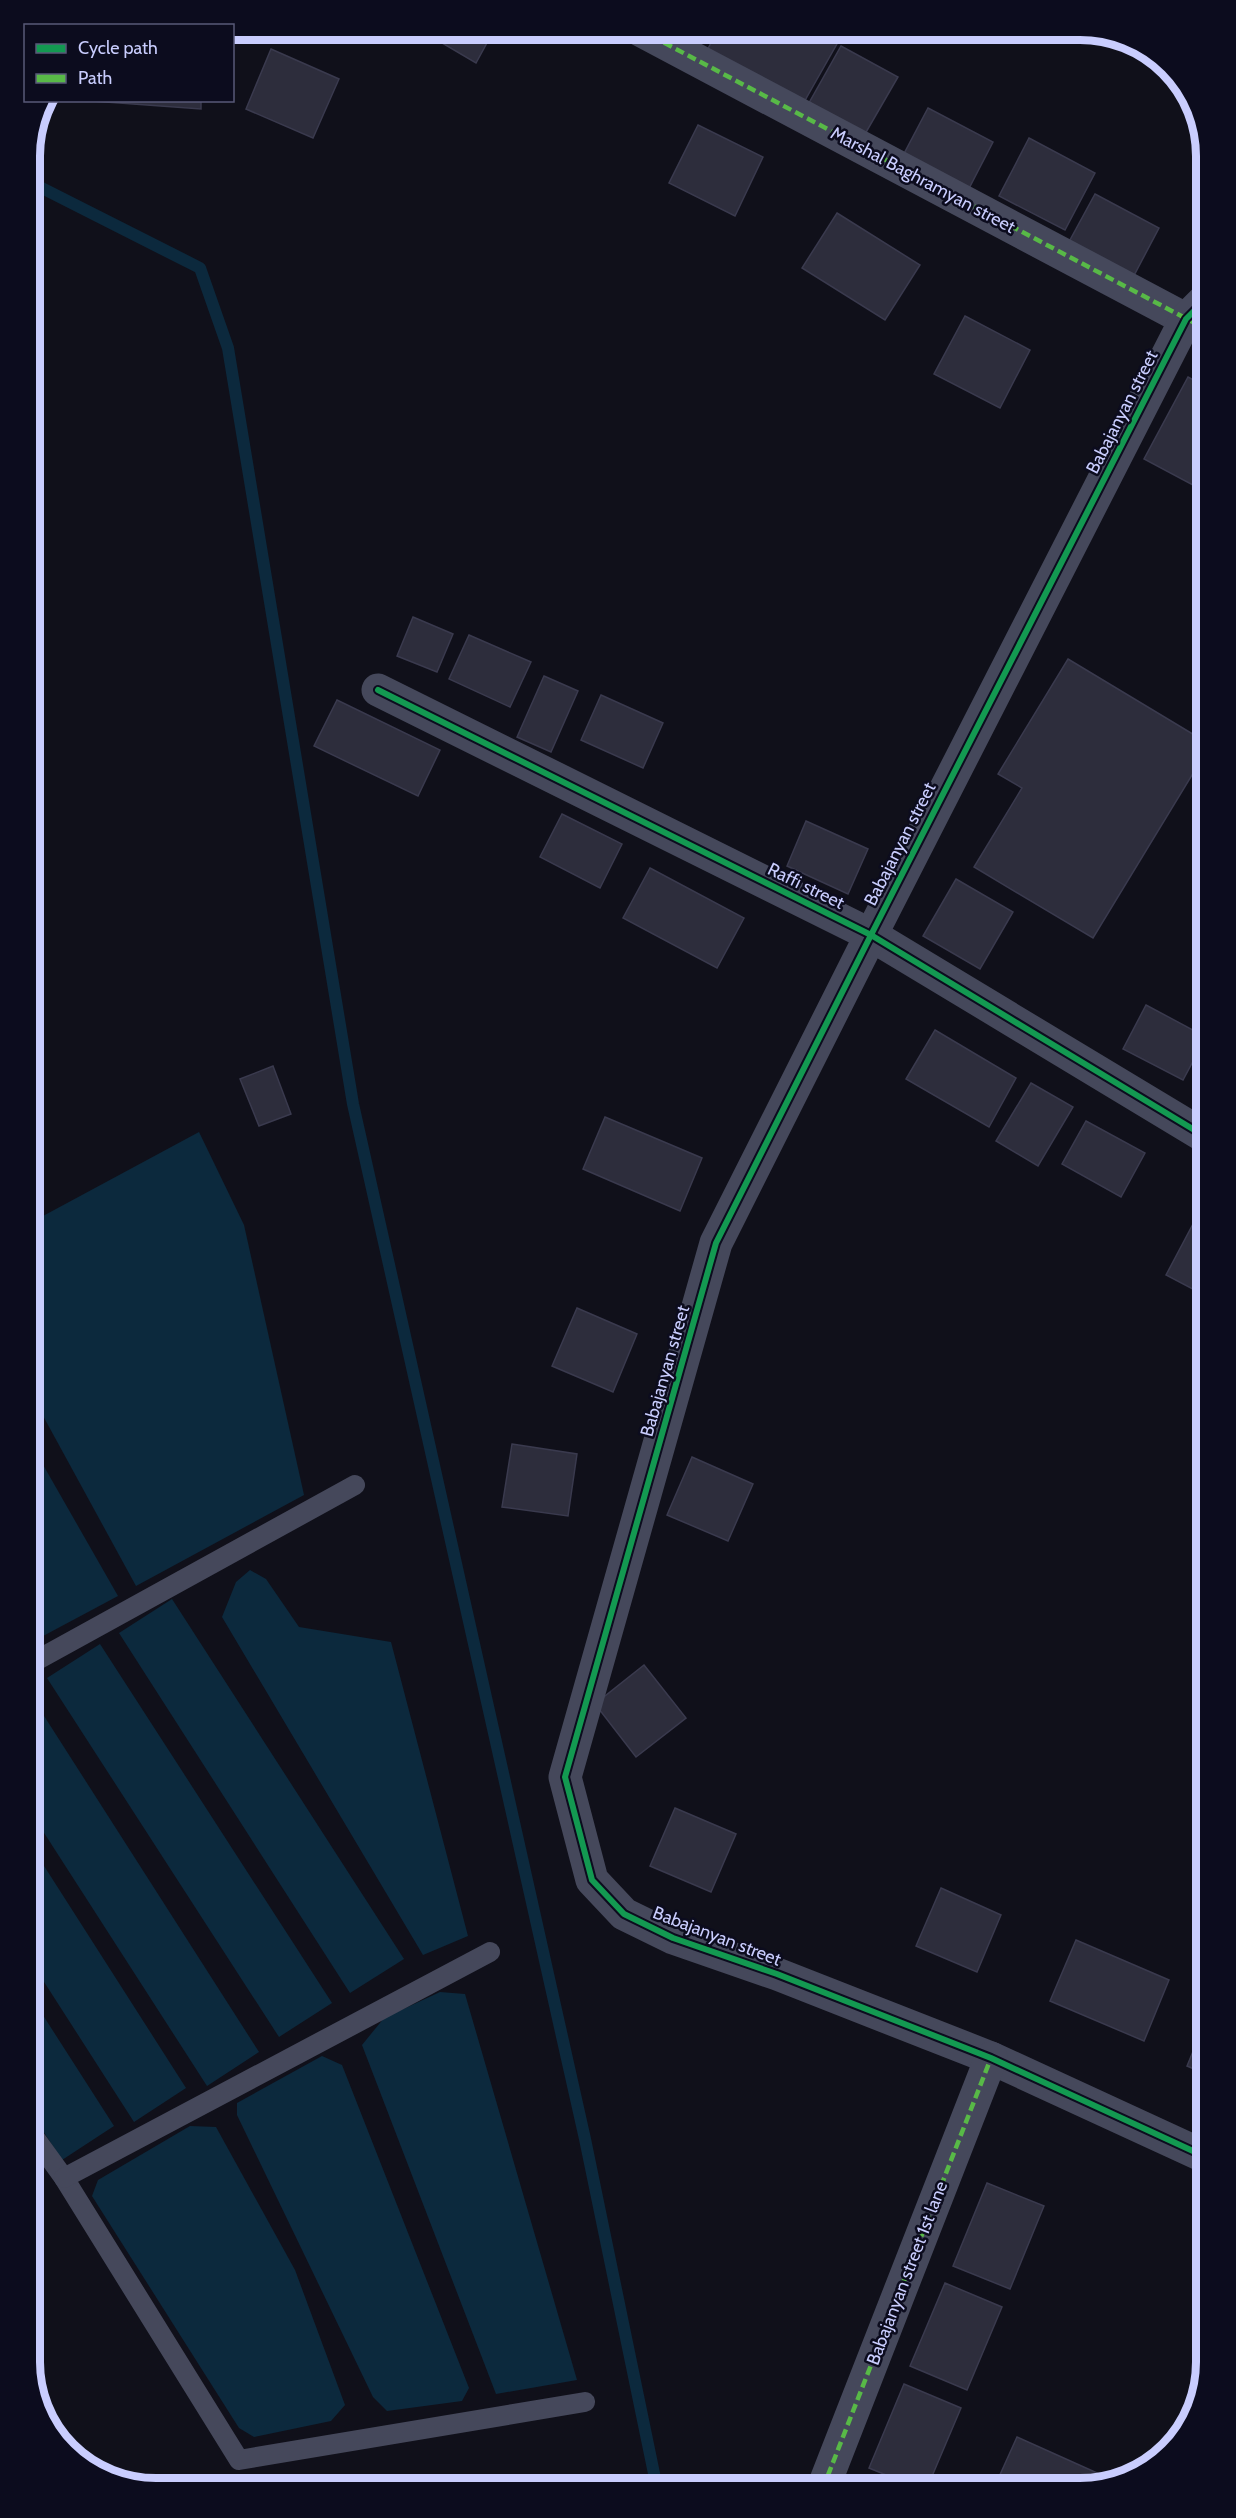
<svg xmlns="http://www.w3.org/2000/svg" width="1236" height="2518" font-family="Cabin,sans-serif">
<style>
.water{fill:#0c293d}
.lines{fill:none;stroke-linecap:round;stroke-linejoin:round}
.stream{stroke:#0c293d;stroke-width:12}
.building{fill:#2d2d3c;stroke:#3a3a4e;stroke-width:1.5}
.service{stroke:#45485b;stroke-width:20}
.minor{stroke:#45485b;stroke-width:33}
.quiet{stroke:#58b947;stroke-width:4.5;stroke-dasharray:9 4.5;stroke-linecap:butt}
.cycleway-casing{stroke:#0c0c1e;stroke-width:10}
.cycleway{stroke:#139951;stroke-width:6}
.labels{text-anchor:middle;stroke-width:5;stroke-linejoin:round;paint-order:stroke}
.street-label{font-size:18px;fill:#c9cdfe;stroke:#0c0c1e}
.rim{fill:none;stroke:#c9cdfe;stroke-width:8}
</style>
<rect width="100%" height="100%" fill="#10101a"/>
<!-- water -->
<g class="water">
<polygon points="199,1132 244,1225 304,1495 136,1586 30,1392 30,1223"/>
<polygon points="30,1442 118,1596 30,1643"/>
<polygon points="250,1570 266,1579 299,1627 391,1642 468,1936 423,1955 222,1617 236,1582"/>
<polygon points="172,1599 404,1959 350,1993 119,1633"/>
<polygon points="100,1644 332,2003 279,2037 47,1678"/>
<polygon points="30,1694 259,2052 207,2086 30,1811"/>
<polygon points="30,1844 186,2088 134,2122 30,1960"/>
<polygon points="440,1992 465,1994 577,2380 496,2394 362,2045 384,2018"/>
<polygon points="30,1995 114,2126 62,2160 30,2111"/>
<polygon points="322,2056 342,2065 469,2388 462,2401 387,2411 373,2397 237,2115 237,2103"/>
<polygon points="190,2126 216,2127 295,2270 345,2405 331,2421 254,2437 239,2428 92,2196 98,2180"/>
</g>
<g class="lines">
<!-- stream -->
<polyline class="stream" points="30,182 200,268 228,348 353,1104 585,2139 657,2488"/>
</g>
<!-- building -->
<g class="building">
<polygon points="420,30 494,30 476,63"/>
<polygon points="718,30 834,30 842,35 799,111 704,56"/>
<polygon points="841,46 898,77 861,141 805,110"/>
<polygon points="271,49 339,79 313,138 246,109"/>
<polygon points="78,100 201,100 201,109"/>
<polygon points="928,108 993,142 963,200 898,165"/>
<polygon points="698,125 763,157 735,216 669,183"/>
<polygon points="1029,138 1095,173 1065,230 999,196"/>
<polygon points="1095,194 1159,228 1129,285 1064,251"/>
<polygon points="837,213 920,265 885,320 802,268"/>
<polygon points="965,316 1030,350 1000,408 934,374"/>
<polygon points="1188,377 1206,387 1206,492 1144,459"/>
<polygon points="413,617 453,634 437,672 397,656"/>
<polygon points="469,635 531,662 510,707 449,679"/>
<polygon points="1068,659 1206,742 1206,752 1093,938 974,867 1022,788 998,774"/>
<polygon points="544,676 578,691 551,752 517,737"/>
<polygon points="601,695 663,723 643,768 581,740"/>
<polygon points="337,700 440,750 418,796 314,746"/>
<polygon points="562,814 622,844 600,888 540,857"/>
<polygon points="806,821 868,849 848,894 787,866"/>
<polygon points="650,868 744,918 717,968 623,918"/>
<polygon points="956,879 1013,912 980,969 923,936"/>
<polygon points="1146,1005 1206,1037 1183,1080 1123,1049"/>
<polygon points="935,1030 1016,1078 989,1127 906,1079"/>
<polygon points="273,1066 291,1114 259,1126 240,1079"/>
<polygon points="1031,1083 1073,1107 1038,1166 996,1141"/>
<polygon points="605,1117 702,1158 680,1211 583,1169"/>
<polygon points="1086,1121 1145,1153 1121,1197 1062,1164"/>
<polygon points="1193,1224 1206,1231 1206,1296 1166,1275"/>
<polygon points="577,1308 637,1334 613,1392 552,1366"/>
<polygon points="512,1444 577,1454 568,1516 502,1507"/>
<polygon points="692,1457 753,1484 728,1541 667,1515"/>
<polygon points="644,1665 686,1718 636,1757 595,1704"/>
<polygon points="675,1808 736,1834 711,1892 650,1866"/>
<polygon points="941,1888 1001,1915 977,1972 916,1946"/>
<polygon points="1076,1940 1169,1980 1144,2041 1050,2001"/>
<polygon points="1206,2020 1206,2074 1187,2066"/>
<polygon points="987,2183 1044,2206 1010,2289 953,2266"/>
<polygon points="945,2283 1002,2307 967,2390 910,2366"/>
<polygon points="904,2384 961,2408 927,2488 918,2488 869,2468"/>
<polygon points="1017,2437 1115,2481 1080,2488 994,2488"/>
</g>
<g class="lines">
<!-- service -->
<g class="service">
<polyline points="30,1664 355,1485"/>
<polyline points="30,2131 64,2178 239,2460 585,2402"/>
<polyline points="64,2178 490,1952"/>
</g>
<!-- minor -->
<g class="minor">
<polyline points="640,30 1204,329"/>
<polyline points="378,690 871,935 1206,1137"/>
<polyline points="1206,2157 991,2058 777,1974 673,1938 624,1914 592,1880 565,1777 716,1243 871,935 1186,319 1206,299"/>
<polyline points="823,2488 991,2058"/>
</g>
<!-- quiet -->
<g class="quiet">
<polyline points="640,30 1206,329"/>
<polyline points="823,2488 991,2058"/>
</g>
<defs>
<g id="cycleway">
<polyline points="378,690 871,935 1206,1137"/>
<polyline points="1206,2157 991,2058 777,1974 673,1938 624,1914 592,1880 565,1777 716,1243 871,935 1186,319 1206,299"/>
</g>
</defs>
<!-- cycleway casing -->
<use href="#cycleway" class="cycleway-casing"/>
<!-- cycleway -->
<use href="#cycleway" class="cycleway"/>
</g>
<g class="labels">
<!-- street labels -->
<g class="street-label">
<text transform="translate(923 180) rotate(28)" y="6">Marshal Baghramyan street</text>
<text transform="translate(1122 412) rotate(-63)" y="6">Babajanyan street</text>
<text transform="translate(900 844) rotate(-63)" y="6">Babajanyan street</text>
<text transform="translate(806 886) rotate(26)" y="6">Raffi street</text>
<text transform="translate(665 1371) rotate(-74)" y="6">Babajanyan street</text>
<text transform="translate(717 1936) rotate(21)" y="6">Babajanyan street</text>
<text transform="translate(907 2273) rotate(-69)" y="6">Babajanyan street 1st lane</text>
</g>
</g>
<!-- crop -->
<path d="M0 0H1236V2518H0ZM156 40H1080A116 116 0 0 1 1196 156V2362A116 116 0 0 1 1080 2478H156A116 116 0 0 1 40 2362V156A116 116 0 0 1 156 40Z" fill="#0c0c1e" fill-rule="evenodd"/>
<path class="rim" d="M156 40H1080A116 116 0 0 1 1196 156V2362A116 116 0 0 1 1080 2478H156A116 116 0 0 1 40 2362V156A116 116 0 0 1 156 40Z"/>
<!-- legend -->
<rect x="24" y="24" width="210" height="78" fill="#0c0c1e" stroke="#585978" stroke-width="1.5"/>
<rect x="36" y="44" width="30" height="9" fill="#139951" stroke="#585978" stroke-width="1.5"/>
<text x="78" y="54" font-size="18" fill="#c9cdfe">Cycle path</text>
<rect x="36" y="74" width="30" height="9" fill="#58b947" stroke="#585978" stroke-width="1.5"/>
<text x="78" y="84" font-size="18" fill="#c9cdfe">Path</text>
</svg>
